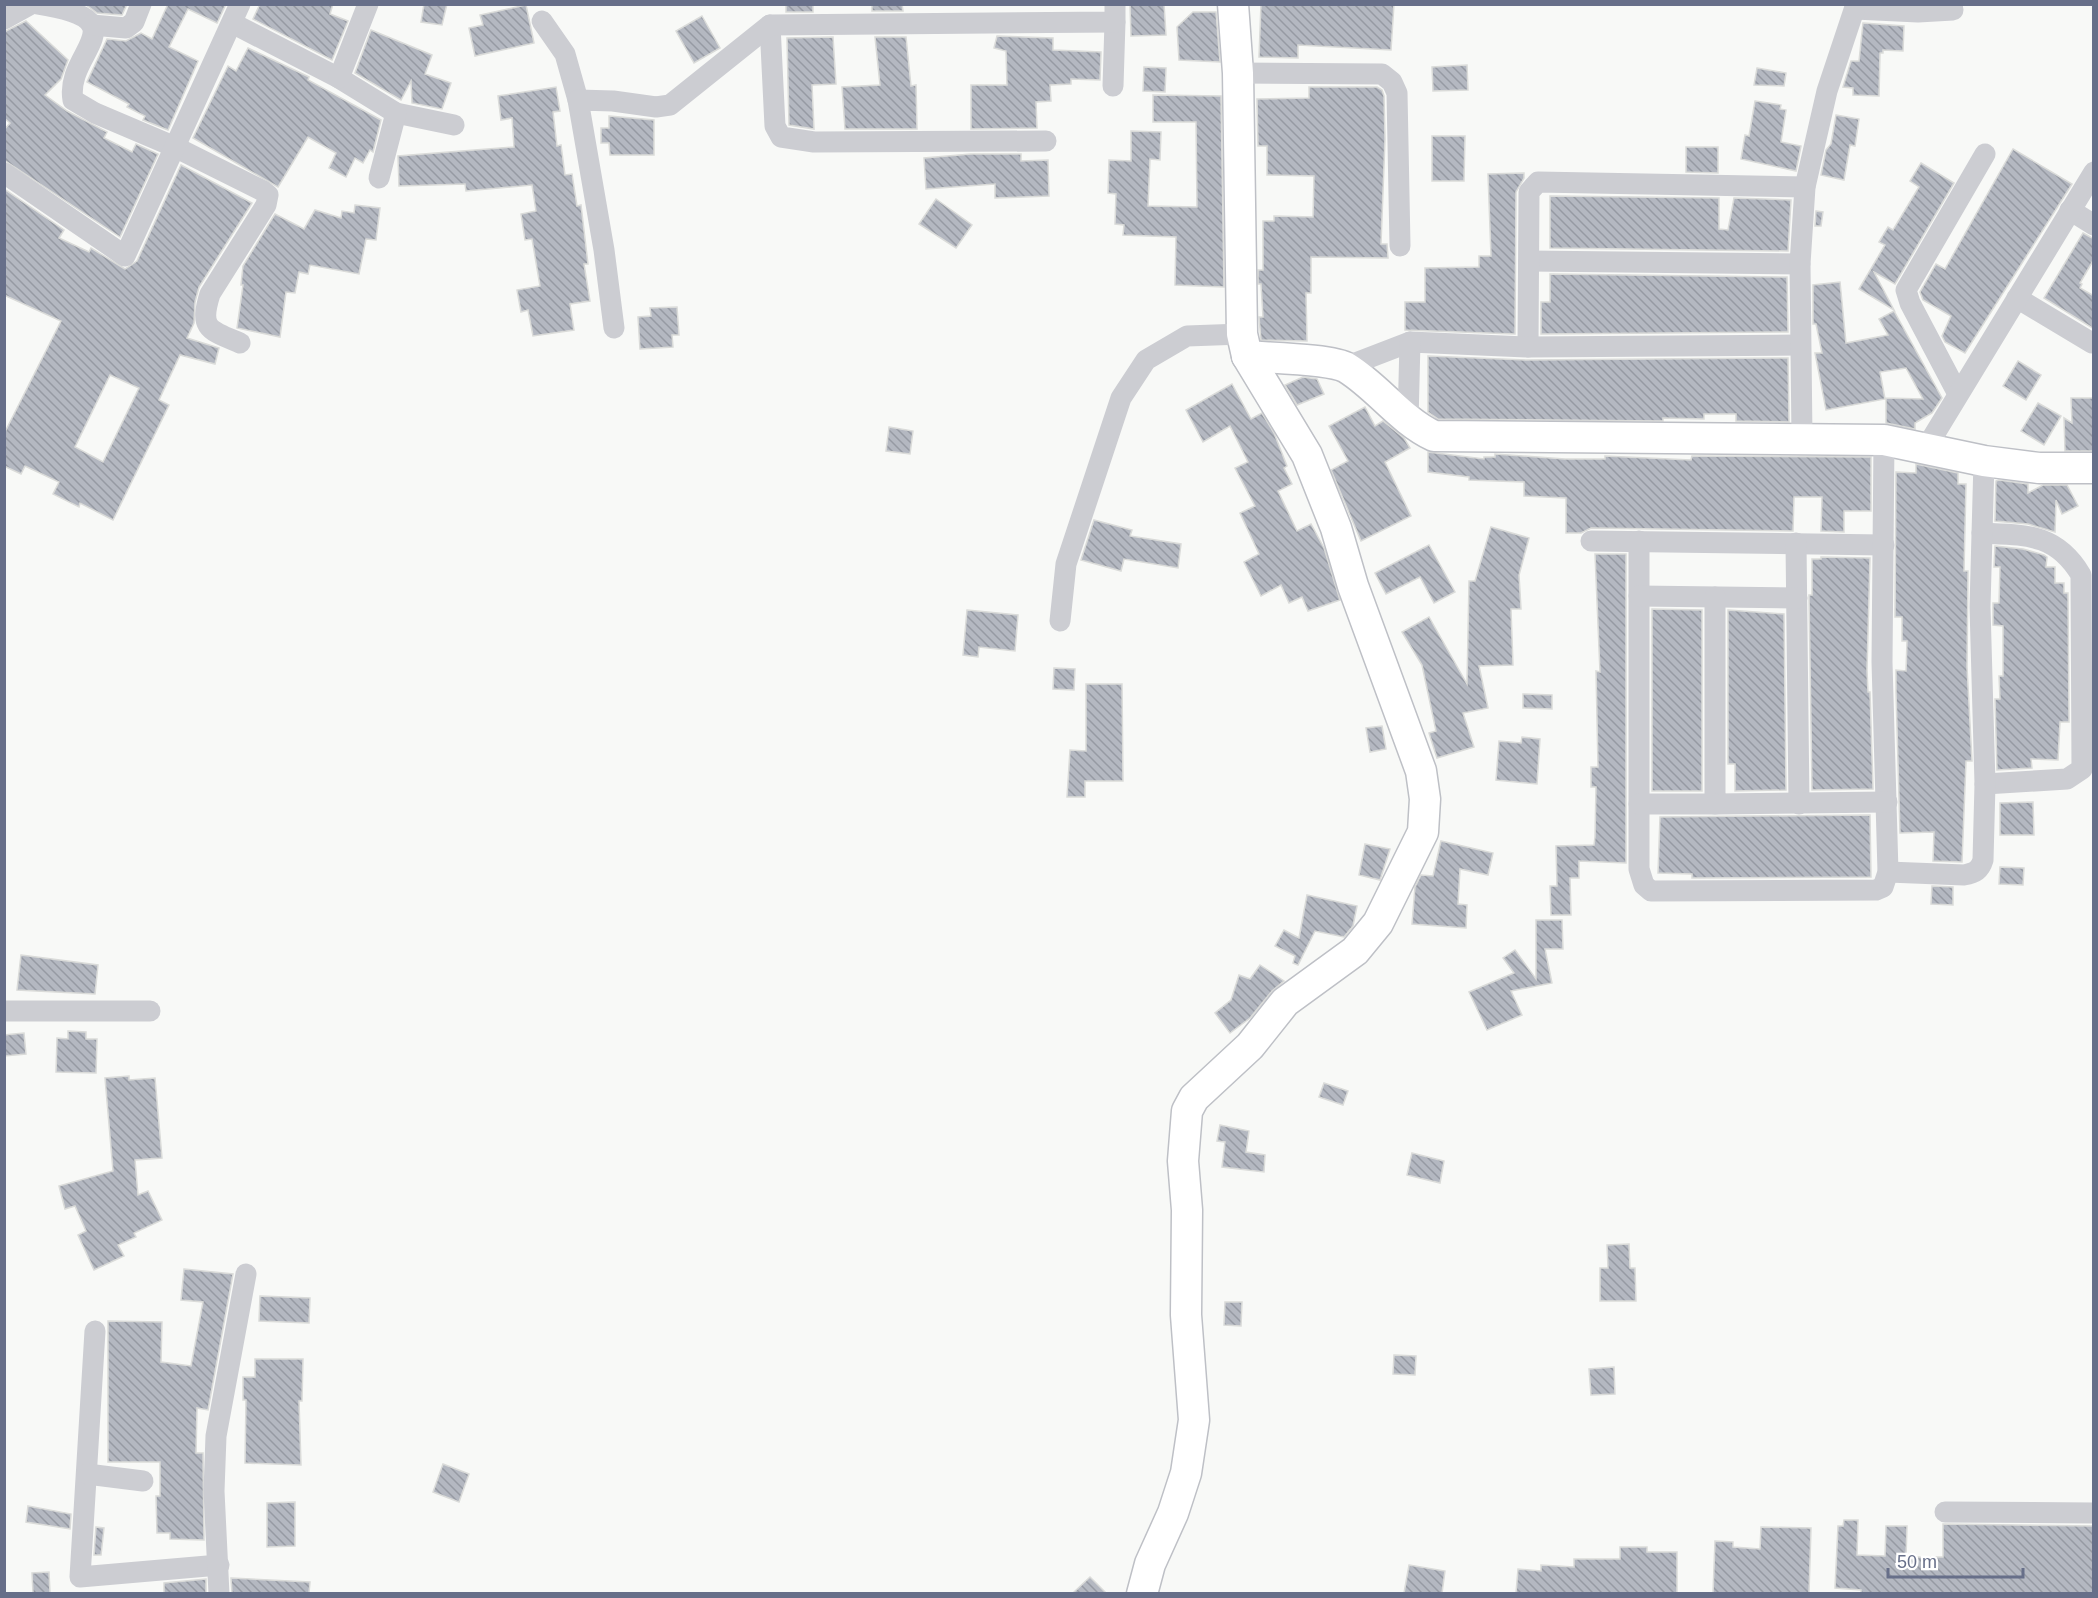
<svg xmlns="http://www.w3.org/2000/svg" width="2098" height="1598" font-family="Helvetica,sans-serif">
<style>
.building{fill:url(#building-back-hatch);stroke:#dadbd9;stroke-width:1.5;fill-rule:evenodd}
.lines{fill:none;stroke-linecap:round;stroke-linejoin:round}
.secondary-casing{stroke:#bec0c6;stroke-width:33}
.street{stroke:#cccdd2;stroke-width:21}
.secondary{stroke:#fff;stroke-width:30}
</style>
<defs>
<pattern id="building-back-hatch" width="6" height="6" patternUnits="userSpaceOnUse" patternTransform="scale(1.5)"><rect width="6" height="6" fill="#b4b8c1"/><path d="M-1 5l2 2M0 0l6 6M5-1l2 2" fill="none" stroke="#969aa3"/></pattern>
</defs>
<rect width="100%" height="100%" fill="#f8f9f7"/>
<!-- building -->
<g class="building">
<polygon points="85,4 127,4 122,15 97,13"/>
<polygon points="168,4 226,4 217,23 188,9 169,47 198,61 168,130 143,120 145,116 127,107 129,104 87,82 107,39 126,41 141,33 152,39"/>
<polygon points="260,4 333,4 330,14 348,21 332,60 253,19"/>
<polygon points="424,4 447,4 442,25 421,22"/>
<rect x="786" y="4" width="27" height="8"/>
<polygon points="872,4 902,4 903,11 872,11"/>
<polygon points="1130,4 1164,4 1166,35 1131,36"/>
<polygon points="1261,4 1394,4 1391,50 1298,45 1298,58 1259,57"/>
<polygon points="526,5 534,43 475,56 469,28 483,25 480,15"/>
<polygon points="1193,12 1216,12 1220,62 1179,60 1177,27"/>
<polygon points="702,16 720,48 694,63 676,31"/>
<polygon points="26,21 68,60 61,79 45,95 67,111 107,132 104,138 132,152 136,144 158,154 120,237 4,160 4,130 10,123 4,118 4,32"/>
<polygon points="1863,23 1904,26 1903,51 1883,50 1883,53 1880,53 1879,96 1853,95 1853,88 1843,87 1851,61 1859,61"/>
<polygon points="371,30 432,55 425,74 451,83 442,109 412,103 411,81 401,100 355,73"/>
<polygon points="997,36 1053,38 1053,50 1101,52 1100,80 1071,79 1071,84 1050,85 1051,101 1036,102 1037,128 971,129 971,85 1007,85 1006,51 994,48"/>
<polygon points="833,37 836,84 812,85 814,129 789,125 787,38"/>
<polygon points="875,37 906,37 911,86 916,85 917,129 845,129 842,87 880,85"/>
<polygon points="248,48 309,77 308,80 381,120 373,152 370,150 363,163 355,158 346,177 329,168 336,153 308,137 278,187 193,138 228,66 236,71"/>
<polygon points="1467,65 1468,90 1433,91 1432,67"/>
<polygon points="1144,67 1166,68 1165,92 1143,91"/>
<polygon points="1757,68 1786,73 1784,86 1754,85"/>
<polygon points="556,87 560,111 553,112 557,146 561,145 565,175 572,174 577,206 581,205 588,264 584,264 590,301 570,304 574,330 533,336 528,310 521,312 517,290 540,286 532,239 525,240 521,214 536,211 532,185 466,191 465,184 399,186 398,156 514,147 512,118 501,120 498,96"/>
<polygon points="1309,87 1377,87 1382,90 1384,96 1385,139 1381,244 1387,244 1388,258 1311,257 1311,293 1306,293 1307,341 1261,340 1259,317 1263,317 1261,284 1258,284 1258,270 1263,270 1263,221 1274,221 1274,216 1313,217 1314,176 1267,175 1267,146 1258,146 1257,99 1309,98"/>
<polygon points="1153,95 1221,96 1224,287 1175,285 1176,237 1123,235 1124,225 1115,224 1116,194 1108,193 1109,160 1131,161 1131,131 1161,132 1160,160 1150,159 1148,206 1197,207 1196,122 1153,122"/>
<polygon points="1755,101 1781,105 1780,109 1786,110 1781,142 1801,146 1796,171 1741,159 1745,135 1749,136"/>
<polygon points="1836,115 1859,119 1855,146 1850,145 1844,180 1821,175 1826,150 1831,144"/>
<polygon points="609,116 654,120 654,155 610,155 609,143 601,143 601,128 609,128"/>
<polygon points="1432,136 1465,136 1464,181 1432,181"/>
<polygon points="1686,147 1718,147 1718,173 1686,172"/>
<polygon points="2013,149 2072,184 1965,353 1945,342 1942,336 1951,316 1923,300 1920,292 1936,264 1945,269"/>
<polygon points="971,154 1021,154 1021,161 1048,160 1049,196 995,198 995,184 926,189 924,158"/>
<polygon points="1921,163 1954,183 1895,284 1874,272 1894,310 1859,289 1885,245 1879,242 1888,227 1893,230 1919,187 1910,181"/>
<path d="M181,165L252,203L199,287L195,302L194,323L187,338L219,348L215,364L180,355L159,400L169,405L113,520L80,503L79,507L53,494L59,482L25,466L21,474L4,466V434L61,321L4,295V189L64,230L59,238L89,252L91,248L125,269L137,261ZM110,375L139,388L103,462L75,447Z"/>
<polygon points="1524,173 1524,178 1516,192 1515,334 1405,330 1405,302 1425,302 1425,268 1479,267 1479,256 1491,256 1488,174"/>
<polygon points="1550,196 1719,198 1719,229 1728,230 1734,198 1791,200 1788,251 1550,248"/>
<polygon points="936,199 972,225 956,248 919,224"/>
<polygon points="355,205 380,208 376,240 366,239 359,274 310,265 308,274 299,272 295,293 286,292 280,337 237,328 243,285 241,285 243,266 275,214 304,229 315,210 341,218 342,211 354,213"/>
<polygon points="1816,211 1823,212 1821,226 1815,226"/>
<polygon points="2083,233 2094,239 2094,259 2080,283 2082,284 2080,288 2094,296 2094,329 2044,298"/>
<polygon points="1550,274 1787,277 1788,332 1541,334 1541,302 1550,302"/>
<polygon points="1840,282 1846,343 1888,335 1879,319 1894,311 1942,398 1932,413 1915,423 1915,429 1886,423 1886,398 1923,399 1906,368 1880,372 1885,399 1826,410 1815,353 1822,353 1816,324 1813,324 1813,285"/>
<polygon points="677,307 679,335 672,335 673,347 640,349 638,317 651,316 650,308"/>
<polygon points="1428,356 1527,360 1788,358 1789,422 1736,421 1736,414 1704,414 1704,419 1663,418 1663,421 1438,419 1428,412"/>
<polygon points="2018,361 2041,375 2026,400 2003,386"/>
<polygon points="1303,377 1317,379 1324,394 1297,405 1285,385"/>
<polygon points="1232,384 1251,419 1262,413 1274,433 1287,466 1284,468 1292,484 1278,491 1297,531 1311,524 1324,548 1340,600 1308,611 1302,597 1289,603 1281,585 1261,596 1244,562 1259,554 1240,513 1255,506 1235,468 1248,462 1230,426 1203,442 1186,410"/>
<polygon points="2071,398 2094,398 2094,451 2065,451 2064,418 2072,423"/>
<polygon points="2038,403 2061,416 2044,445 2021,431"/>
<polygon points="1365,407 1375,426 1383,421 1404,438 1410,448 1385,462 1411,516 1361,541 1331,470 1348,461 1329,426"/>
<polygon points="889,427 913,431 910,454 886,451"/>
<polygon points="1428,452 1484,459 1484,457 1495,457 1495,454 1565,459 1605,459 1605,456 1691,460 1692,456 1871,457 1871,511 1844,511 1844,532 1821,531 1822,497 1794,497 1793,531 1591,528 1581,533 1566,533 1566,498 1524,496 1524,482 1469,480 1469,477 1428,472"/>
<polygon points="1916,464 1958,473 1958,484 1966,484 1964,571 1968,571 1967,667 1972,761 1966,761 1962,862 1933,861 1934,832 1900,833 1896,692 1896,670 1906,671 1907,641 1902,641 1902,617 1895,617 1896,472 1916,473"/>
<polygon points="1999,480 2028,484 2028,493 2043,485 2067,485 2078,506 2062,514 2056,500 2055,532 2028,524 1995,521 1996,481"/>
<polygon points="1094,520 1132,530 1130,536 1181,544 1178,568 1124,559 1121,571 1081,560"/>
<polygon points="1491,527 1529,538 1519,575 1521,609 1511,609 1513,665 1479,666 1488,708 1463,713 1474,747 1437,758 1429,733 1436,731 1422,665 1402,632 1429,617 1467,684 1469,581 1475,581"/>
<polygon points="1429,545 1455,592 1434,603 1420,577 1386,594 1375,573"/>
<polygon points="1995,546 2023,549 2044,555 2047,557 2046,567 2055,567 2055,583 2064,583 2064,593 2068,593 2069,722 2060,722 2058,760 2031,759 2032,768 1997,770 1995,699 2000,699 1999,676 2003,676 2003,626 1993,625 1993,603 1999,603 2000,567 1994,567"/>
<polygon points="1595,554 1626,554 1626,863 1579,861 1579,878 1570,878 1571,915 1551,915 1550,886 1557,886 1556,846 1594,845 1595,837 1596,787 1591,787 1591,767 1598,767 1596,671 1600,672"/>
<polygon points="1821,557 1870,558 1867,670 1868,692 1870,692 1873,789 1812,790 1809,595 1812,595 1812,559 1821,559"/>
<polygon points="1652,609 1702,610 1702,791 1652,791"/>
<polygon points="967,610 1018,615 1015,651 979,647 978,657 963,655"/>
<polygon points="1728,610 1784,614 1786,790 1735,791 1735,764 1728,764"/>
<polygon points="1054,668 1075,669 1074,690 1053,689"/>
<polygon points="1086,684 1122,684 1123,781 1085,781 1085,797 1067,797 1070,750 1086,751"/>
<polygon points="1523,694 1552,695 1552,709 1523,708"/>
<polygon points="1382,726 1386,749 1370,752 1366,728"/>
<polygon points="1522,737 1540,739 1537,784 1496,780 1499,741 1521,743"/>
<polygon points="2033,802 2034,835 2000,835 2000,803"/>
<polygon points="1870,815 1871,877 1692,878 1692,874 1658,873 1660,817"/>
<polygon points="1441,841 1493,853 1488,875 1460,869 1458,904 1467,905 1466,928 1412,924 1415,887 1421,875 1433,876"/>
<polygon points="1365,844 1390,849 1380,880 1359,875"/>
<polygon points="2000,867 2024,868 2023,885 1999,884"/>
<polygon points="1932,886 1953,887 1953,905 1931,904"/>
<polygon points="1307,895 1357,906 1353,926 1344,937 1315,931 1298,965 1293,963 1295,956 1275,946 1284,930 1299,938"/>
<polygon points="1536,920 1562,920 1563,949 1545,949 1552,983 1511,991 1522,1015 1487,1030 1469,992 1514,973 1503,958 1515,950 1536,979"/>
<polygon points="21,955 98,965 95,994 17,990"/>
<polygon points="1260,965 1284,981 1272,991 1250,1018 1230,1033 1215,1013 1231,1000 1239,975 1250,979"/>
<polygon points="68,1031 86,1032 86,1039 97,1039 96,1073 56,1072 57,1038 68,1039"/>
<polygon points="24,1033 26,1054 4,1056 4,1035"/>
<polygon points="129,1076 129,1080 155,1078 162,1158 135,1160 138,1195 148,1191 162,1220 134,1233 136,1237 118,1245 124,1256 94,1270 78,1235 86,1231 75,1206 65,1209 59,1186 113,1171 105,1078"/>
<polygon points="1324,1083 1348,1091 1343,1105 1319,1097"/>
<polygon points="1220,1125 1249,1131 1246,1152 1265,1155 1264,1172 1222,1167 1225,1142 1217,1141"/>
<polygon points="1412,1153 1444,1161 1440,1183 1407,1175"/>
<polygon points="1629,1244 1630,1268 1635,1268 1636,1301 1600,1301 1600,1268 1608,1268 1607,1245"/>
<polygon points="184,1269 233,1274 208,1410 197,1408 196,1453 203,1453 204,1540 170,1539 170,1533 157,1533 156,1496 160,1496 160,1462 108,1462 108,1321 162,1322 161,1362 191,1366 203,1302 181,1300"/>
<polygon points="260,1296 310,1298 309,1323 259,1321"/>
<polygon points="1225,1302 1242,1302 1241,1326 1224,1325"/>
<polygon points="1394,1355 1416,1356 1415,1375 1393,1374"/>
<polygon points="255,1359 303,1359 302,1401 299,1401 301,1465 245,1463 246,1400 243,1400 243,1377 255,1377"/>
<polygon points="1614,1367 1615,1394 1591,1395 1589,1369"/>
<polygon points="443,1464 469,1474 459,1502 433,1492"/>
<polygon points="295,1502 295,1546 267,1547 267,1503"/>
<polygon points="28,1506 71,1514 70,1529 26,1522"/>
<polygon points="1844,1520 1858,1520 1857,1555 1885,1556 1886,1526 1907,1526 1906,1557 1943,1557 1943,1524 2094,1526 2094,1593 1861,1593 1861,1590 1835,1588 1838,1526 1843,1526"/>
<polygon points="96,1527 104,1528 101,1555 94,1555"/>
<polygon points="1761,1527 1811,1528 1809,1593 1713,1593 1715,1541 1733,1542 1733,1547 1760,1549"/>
<polygon points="1620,1547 1647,1547 1647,1552 1677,1552 1677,1593 1516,1593 1518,1569 1541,1571 1541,1565 1574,1567 1574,1559 1620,1559"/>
<polygon points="1409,1565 1445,1571 1442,1593 1404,1593"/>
<polygon points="49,1572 50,1593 33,1593 32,1573"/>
<polygon points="1090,1577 1106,1593 1073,1593"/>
<polygon points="231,1578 310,1582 309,1593 232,1593"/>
<polygon points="206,1579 206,1593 164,1593 164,1583"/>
</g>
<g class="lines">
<defs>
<g id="secondary">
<path d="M1247,356C1268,358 1332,359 1347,368C1379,388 1400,420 1434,436L1884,440L1984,461L2039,468H2094"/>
<polyline points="1142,1594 1150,1564 1173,1513 1186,1473 1194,1420 1186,1315 1187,1210 1183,1161 1187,1111 1194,1098 1250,1046 1285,1002 1355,951 1378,923 1423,832 1425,799 1421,771 1353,586 1336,528 1307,455 1247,356 1242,334 1238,73 1233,4"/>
</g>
</defs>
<!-- secondary casing -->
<use href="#secondary" class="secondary-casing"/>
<!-- street -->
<g class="street">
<path d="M37,4C144,21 64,51 73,100L95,113L175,147L263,191L268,195L266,205L210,294C199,329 209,330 240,343"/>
<polyline points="1855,9 1918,12 1953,10"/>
<polyline points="4,19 31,4"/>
<polyline points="542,21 565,54 578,100"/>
<polyline points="232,23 339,78 396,113 454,125"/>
<polyline points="92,25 126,28 134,22 141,4"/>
<polyline points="770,25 775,126 781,137 814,142 1046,141"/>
<polyline points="1238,73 1382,74 1392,82 1397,93 1400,246"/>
<polyline points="339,78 368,4"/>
<polyline points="1113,86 1115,22"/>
<polyline points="4,173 125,256 240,4"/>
<polyline points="379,178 396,113"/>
<polyline points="2070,210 2094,225"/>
<polyline points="1529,261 1800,264"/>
<polyline points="2017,298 2092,343"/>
<polyline points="614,328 604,250 578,100 613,101 656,107 670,105 770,25 1115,22 1115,4"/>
<polyline points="1528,347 1529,192 1538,182 1805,187"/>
<polyline points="1345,367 1410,342 1528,347 1800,345"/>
<polyline points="1958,394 1910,303 1906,290 1985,154"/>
<polyline points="1408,421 1410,342"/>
<polyline points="1802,438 1800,264 1805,187 1827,91 1856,4"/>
<polyline points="1926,448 2094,172"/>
<path d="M1982,533C2025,535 2056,533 2081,575L2082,769L2067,779L1985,784"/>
<polyline points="1591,541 1884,545"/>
<polyline points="1639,541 1639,869 1644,885 1651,891 1876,890 1883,887 1888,872 1882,662 1884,440"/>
<polyline points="1796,543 1799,804"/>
<polyline points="1639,596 1797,598"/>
<polyline points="1715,597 1715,804 1887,802"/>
<polyline points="1060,621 1066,564 1121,398 1146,360 1187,336 1242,334"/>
<polyline points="1639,804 1715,804"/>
<path d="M1888,872L1964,875C1975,873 1980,870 1983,860L1985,784L1980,607L1984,461"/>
<polyline points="4,1011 150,1011"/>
<polyline points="95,1331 80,1577 219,1565"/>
<polyline points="87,1474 143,1481"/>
<polyline points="1945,1512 2094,1513"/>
<polyline points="219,1594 214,1491 216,1436 246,1274"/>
</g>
<!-- secondary -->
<use href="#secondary" class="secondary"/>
</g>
<!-- border -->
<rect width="2098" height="1598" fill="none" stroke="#676f89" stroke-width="12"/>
<!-- scale -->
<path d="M1888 1568v9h135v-9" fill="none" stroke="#676f89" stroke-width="3"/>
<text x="1897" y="1568" font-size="18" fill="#676f89" stroke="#ffffff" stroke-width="4.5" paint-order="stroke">50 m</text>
</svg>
